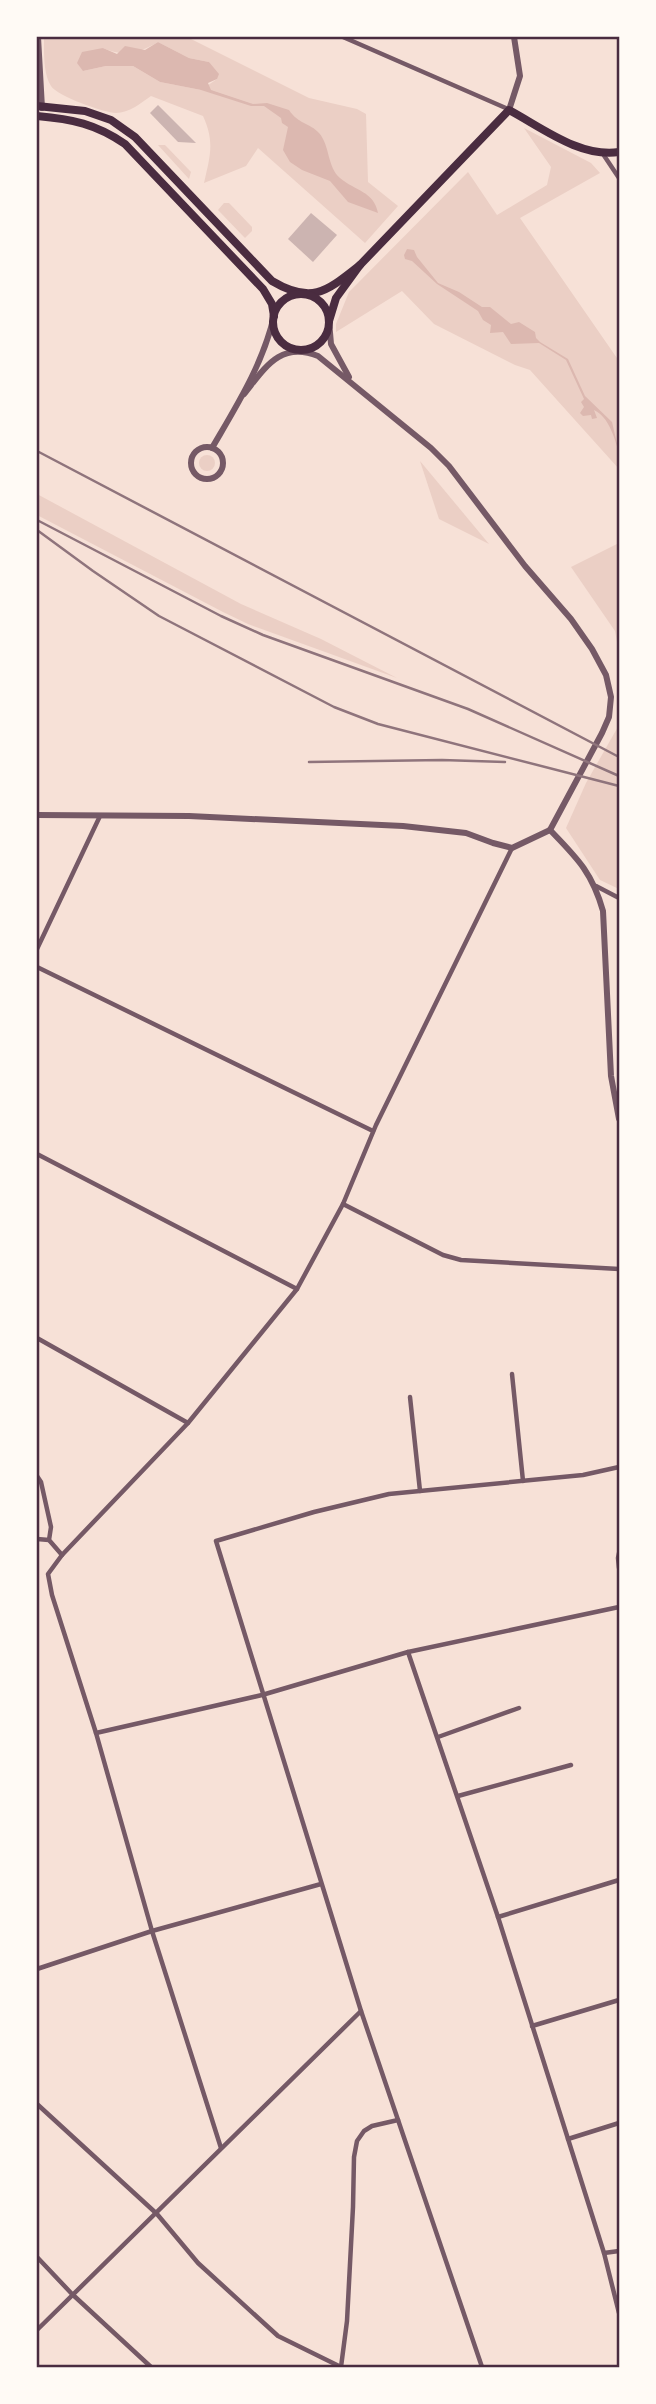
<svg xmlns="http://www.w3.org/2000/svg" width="656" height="2404" font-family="'Source Sans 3',sans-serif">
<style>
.green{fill:#ebcfc5;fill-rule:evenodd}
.water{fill:#dcb8b0}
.building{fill:#ccb4b1}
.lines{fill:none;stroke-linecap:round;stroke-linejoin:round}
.minor{stroke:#755966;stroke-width:4.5}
.tertiary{stroke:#755966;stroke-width:6}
.primary{stroke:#4a2c40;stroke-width:8}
.rail{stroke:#8f747c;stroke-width:2.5}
.neatline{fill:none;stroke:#4a2c40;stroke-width:2.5}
</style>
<rect width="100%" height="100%" fill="#f7e1d7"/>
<!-- green -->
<g class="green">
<path d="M44,37H51L52,39L74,37H187L309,98L357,109L366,114L368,182L398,206L365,243L258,148L246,166L204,183C210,156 215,142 203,116L151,96C141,103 129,113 116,113C105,113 57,96 51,86C43,74 44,51 44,37ZM158,42L189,58L209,62L217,79L201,90L160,82L133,66H106L83,71L103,48C122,57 140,53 158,42Z"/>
<polygon points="524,128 591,163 600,173 520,218 619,361 619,469 530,370 515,365 434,324 402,291 336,332 336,324 349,292 468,172 497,215 547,185 551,167"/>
<polygon points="158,145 165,145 191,172 189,179"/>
<polygon points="224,203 229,203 252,227 252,231 245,238 218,210"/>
<circle cx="207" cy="463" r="8"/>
<polygon points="420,461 489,544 439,519"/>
<polygon points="37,494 241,604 321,639 397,678 248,624 223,612 37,515"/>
<polygon points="619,543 619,652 615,631 571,567"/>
<polygon points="619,725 619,889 600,880 566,828 586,783"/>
</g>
<!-- water -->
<g class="water">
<path d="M158,42L189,58L209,62L219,74L217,79L208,83L211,90L253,104L267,103L289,110C298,124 310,123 319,133C330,145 327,167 340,178C355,191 374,191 378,213L348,202L330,181L302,170L290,162L283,150L288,127L282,123L281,118L264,106H251L201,90L160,82L133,66H106L83,71L77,63L82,52L103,48L117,54L125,46L145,50Z"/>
<path d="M407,249L414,250L417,257L438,283L459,292L482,307H490L511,324L519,322L535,332L536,338L540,342L568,359L585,396L612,422L619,452C614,437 609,417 594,410L597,418L592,419L591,415L583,416L580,413L584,407L581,402L584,399L566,360L539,343L511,344L503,332L490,333L491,325L483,320L478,311L437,284L412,261L405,259L404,255Z"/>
</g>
<!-- building -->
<g class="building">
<polygon points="158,105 196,143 178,142 150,113"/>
<polygon points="311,213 337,235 313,262 288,239"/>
</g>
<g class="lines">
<!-- minor -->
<g class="minor">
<polyline points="343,37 508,109"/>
<polyline points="603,154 619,178"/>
<polyline points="596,886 619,898"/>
<polyline points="37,949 100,816"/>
<polyline points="37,967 373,1131"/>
<polyline points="37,1154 297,1289"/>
<polyline points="343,1204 443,1255 461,1260 619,1269"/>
<polyline points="37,1338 188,1423"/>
<polyline points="512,1374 523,1481"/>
<polyline points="410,1397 420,1491"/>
<polyline points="37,1476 41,1482 51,1527 49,1540 62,1555"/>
<polyline points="37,1539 49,1540"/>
<polyline points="619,1553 618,1558 619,1568"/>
<polyline points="408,1652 498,1917 604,2253 619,2313"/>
<polyline points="96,1733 262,1695 408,1652 619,1607"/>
<polyline points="438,1737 519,1708"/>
<polyline points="458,1796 571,1765"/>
<polyline points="498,1917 619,1880"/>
<polyline points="37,1969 152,1931 321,1884"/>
<polyline points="532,2026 619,2000"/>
<polyline points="37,2104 157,2214 198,2263 278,2336 341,2367"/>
<polyline points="568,2139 619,2123"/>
<polyline points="221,2148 152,1931 96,1733 52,1595 48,1574 62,1555 188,1423 297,1289 343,1204 376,1125 512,848"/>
<polyline points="604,2253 619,2251"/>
<polyline points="37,2257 72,2294 151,2367"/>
<polyline points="37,2330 361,2011"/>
<polyline points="341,2367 347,2321 353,2207 354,2157 357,2141 364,2131 372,2126 398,2120"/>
<polyline points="482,2367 361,2011 216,1541 314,1512 389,1494 583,1475 619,1467"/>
</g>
<!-- tertiary -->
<g class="tertiary">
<polyline points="38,37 42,108"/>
<polyline points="509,110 520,76 514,37"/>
<polyline points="329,321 331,344 349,377"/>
<path d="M244,394C265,368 280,341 318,356L431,448L449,466L525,566L571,619L592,649L606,675L611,697L609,717L602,733L550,830"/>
<circle cx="207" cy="463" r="16"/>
<path d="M212,448C237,405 263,364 274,316"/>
<polyline points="37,815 189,816 403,826 466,833 493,843 512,848 550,830"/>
<path d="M550,830C577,858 592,872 603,911L611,1076L619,1119"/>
</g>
<!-- primary -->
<g class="primary">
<path d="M37,106L85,111L111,120L135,137L272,281C312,305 327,291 360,265"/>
<path d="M37,116C72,119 96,124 125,144L263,289L272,304L274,316"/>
<circle cx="301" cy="322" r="28"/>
<path d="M329,321L336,298L360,265L509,110C541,127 580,158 619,152"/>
</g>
<!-- rail -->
<g class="rail">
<polyline points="37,451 619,757"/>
<polyline points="37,520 221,616 263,635 468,709 619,776"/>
<polyline points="37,530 93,571 159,616 334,707 378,724 619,786"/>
<polyline points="309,762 442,760 505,762"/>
</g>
</g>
<!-- border -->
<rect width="656" height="2404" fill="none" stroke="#fffaf5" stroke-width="77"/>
<rect x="38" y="38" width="580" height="2328" class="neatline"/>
</svg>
